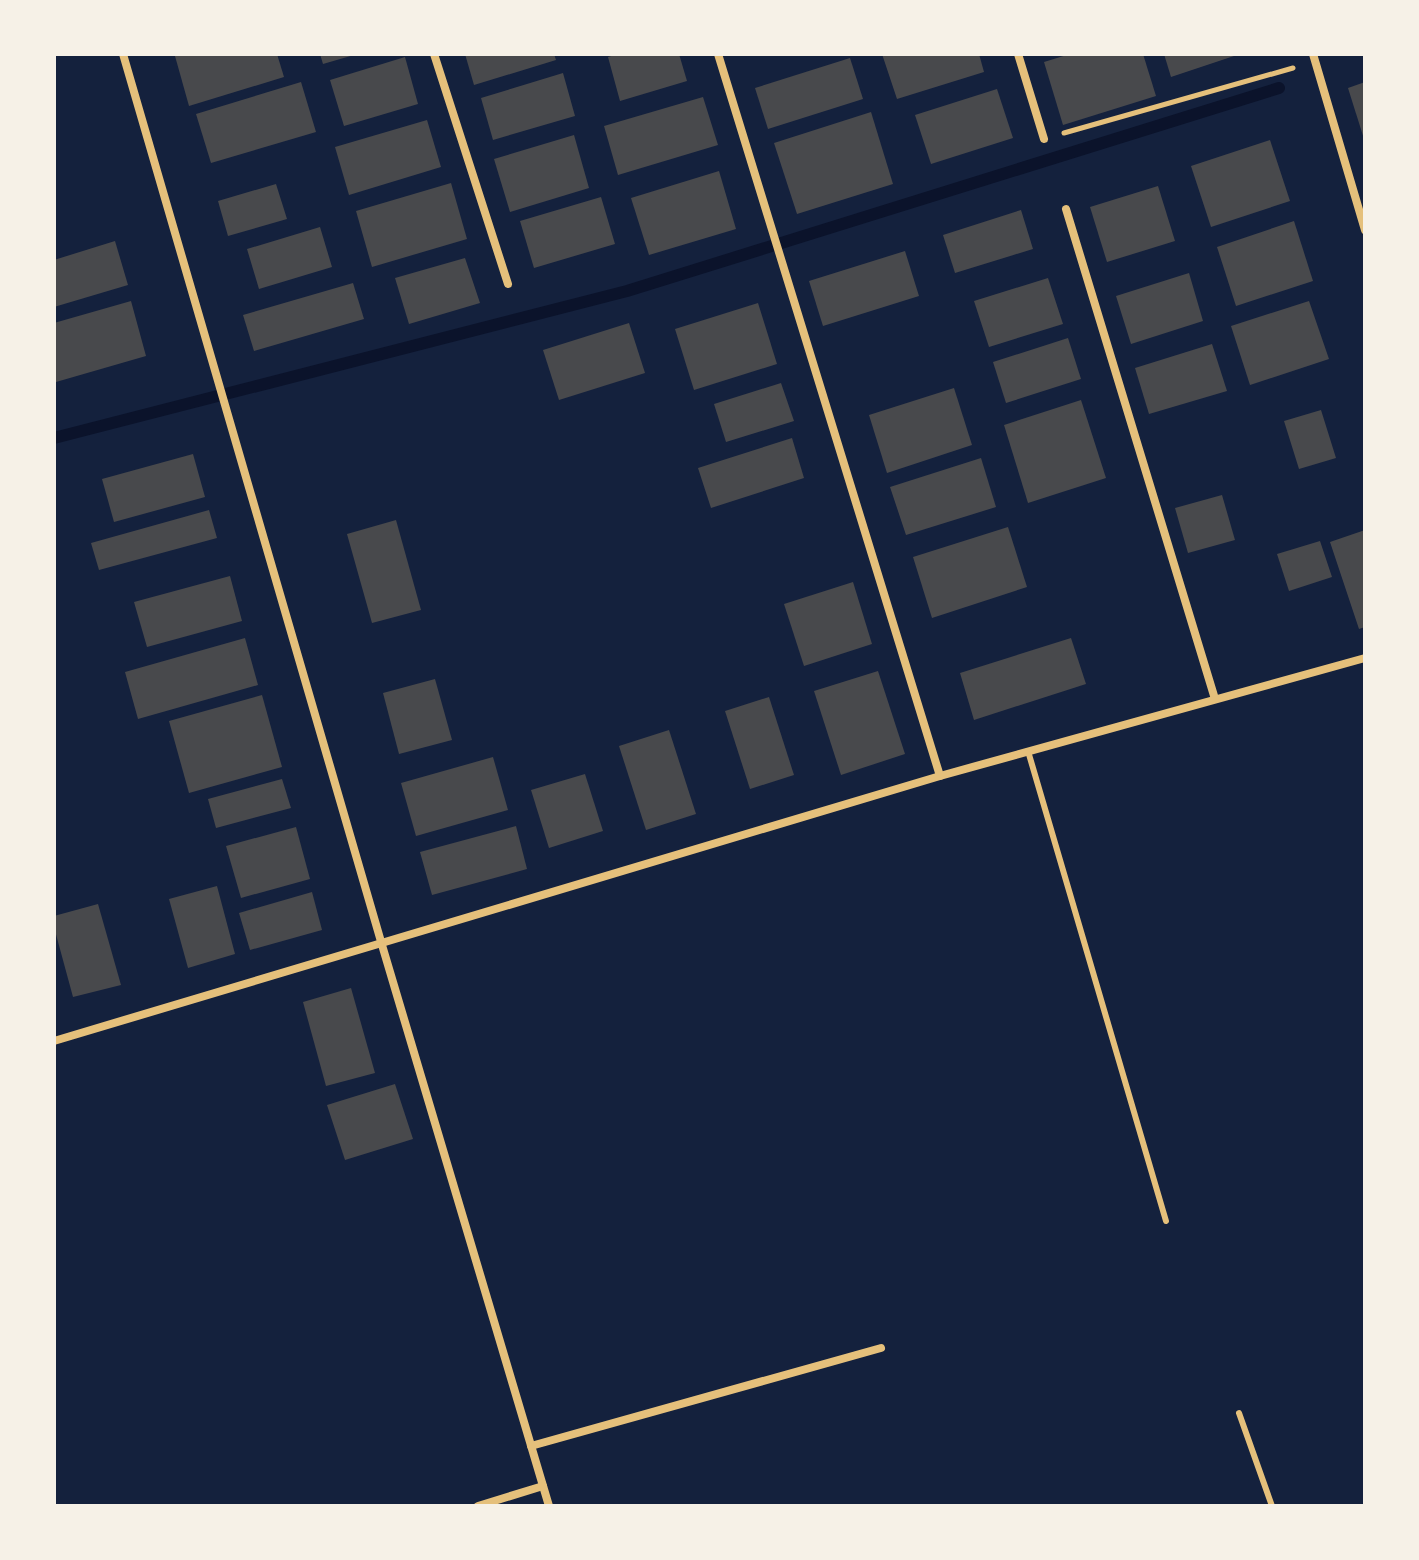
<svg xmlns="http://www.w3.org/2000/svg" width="1419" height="1560" font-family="'Roboto Serif',serif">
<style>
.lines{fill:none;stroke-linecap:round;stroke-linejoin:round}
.stream{stroke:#0b132b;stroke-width:12}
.building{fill:#48494c}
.path{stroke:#e5c07b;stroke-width:5}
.service{stroke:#e5c07b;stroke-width:6}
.minor{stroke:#e5c07b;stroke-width:8}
</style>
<rect width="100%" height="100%" fill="#14213d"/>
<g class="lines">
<!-- stream -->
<polyline class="stream" points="54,438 627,291 1279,88"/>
</g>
<!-- building -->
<g class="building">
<polygon points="183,54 277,54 284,77 189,106 175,56"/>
<polygon points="320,54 354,54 354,55 323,64"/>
<polygon points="465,54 554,54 556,60 474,85"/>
<polygon points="618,54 679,54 687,81 620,101 608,57"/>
<polygon points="882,54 979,54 984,72 897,99"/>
<polygon points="1070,54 1143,54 1156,96 1063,125 1044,62"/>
<polygon points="1164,54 1237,54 1237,55 1171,77"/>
<polygon points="405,57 418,104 344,126 330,80"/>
<polygon points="850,58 863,99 768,129 755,88"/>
<polygon points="563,73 575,116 493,140 481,98"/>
<polygon points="301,82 316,132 211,163 196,114"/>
<polygon points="1365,82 1365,139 1364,139 1348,88"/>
<polygon points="997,89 1013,138 931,164 915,115"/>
<polygon points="703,97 718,145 618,175 604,126"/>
<polygon points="871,112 893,184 797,214 774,143"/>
<polygon points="427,120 441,167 349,195 335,147"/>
<polygon points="574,135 589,188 510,212 494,159"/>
<polygon points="1270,140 1290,201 1211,227 1191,166"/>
<polygon points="719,171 736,229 649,255 631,198"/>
<polygon points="451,183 467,239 372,267 356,211"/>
<polygon points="276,184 287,219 228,236 218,201"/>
<polygon points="1158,186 1175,241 1107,262 1090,207"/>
<polygon points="601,197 615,244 534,268 520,221"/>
<polygon points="1021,210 1033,249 955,273 943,235"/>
<polygon points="1294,221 1313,281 1236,306 1217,247"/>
<polygon points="320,227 332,267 259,289 247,249"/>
<polygon points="115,241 128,285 54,307 54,260"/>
<polygon points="905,251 919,296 823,326 809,281"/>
<polygon points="465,258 480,303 409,324 395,278"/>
<polygon points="1189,273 1203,321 1131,344 1116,296"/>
<polygon points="1048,278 1063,324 989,347 974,301"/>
<polygon points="353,283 364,319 254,351 243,315"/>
<polygon points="131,301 146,356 56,382 54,323"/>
<polygon points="1309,301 1329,359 1250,385 1231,326"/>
<polygon points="758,303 777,364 694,390 675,329"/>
<polygon points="629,323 645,373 559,400 543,350"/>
<polygon points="1068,338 1081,379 1006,403 993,362"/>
<polygon points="1212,344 1227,391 1149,414 1135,368"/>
<polygon points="781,383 794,421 726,442 714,404"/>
<polygon points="954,388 972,445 887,473 869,415"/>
<polygon points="1081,400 1106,478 1028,503 1004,425"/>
<polygon points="1321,410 1336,458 1299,469 1284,421"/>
<polygon points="792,438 804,478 711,508 698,468"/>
<polygon points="193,454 205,497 114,522 102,479"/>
<polygon points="981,458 996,507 906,535 890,487"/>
<polygon points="1222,495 1235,540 1188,553 1175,508"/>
<polygon points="209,510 217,538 99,570 91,543"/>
<polygon points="396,520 421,610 372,623 347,534"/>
<polygon points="1008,527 1027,587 932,618 913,557"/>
<polygon points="1365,530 1365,627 1359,629 1330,542"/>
<polygon points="1320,541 1332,577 1289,591 1277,554"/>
<polygon points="230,576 242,621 147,647 134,602"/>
<polygon points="853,582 872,644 804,666 784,604"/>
<polygon points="245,638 258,685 138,719 125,672"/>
<polygon points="1071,638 1086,684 974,720 960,673"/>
<polygon points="878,671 905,754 841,775 814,691"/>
<polygon points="435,679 452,740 399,754 383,693"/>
<polygon points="262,695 282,767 189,793 169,721"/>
<polygon points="769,697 794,775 750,789 725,711"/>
<polygon points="669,730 696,814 646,830 619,746"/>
<polygon points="493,757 508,810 416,836 401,783"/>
<polygon points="585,774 603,831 549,848 531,790"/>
<polygon points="282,779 291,808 216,828 208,799"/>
<polygon points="516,826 527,869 432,895 420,852"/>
<polygon points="296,827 310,879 241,898 226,846"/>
<polygon points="217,886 235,954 188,968 169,899"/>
<polygon points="312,892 322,930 250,950 239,913"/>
<polygon points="98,904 121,985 73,997 54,927 54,916"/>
<polygon points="351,988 375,1073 326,1086 303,1002"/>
<polygon points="395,1084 413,1139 345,1160 327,1105"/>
</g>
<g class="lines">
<!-- path -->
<polyline class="path" points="1064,133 1293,68"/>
<!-- service -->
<g class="service">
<polyline points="1028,751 1166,1221"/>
<polyline points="1239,1413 1272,1506"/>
</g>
<!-- minor -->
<g class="minor">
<polyline points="123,54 382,945 549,1506"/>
<polyline points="434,54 508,284"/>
<polyline points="718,54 940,776"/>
<polyline points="1018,54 1044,139"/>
<polyline points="1313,54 1365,230"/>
<polyline points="1066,209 1215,699"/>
<polyline points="54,1041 940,776 1365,658"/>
<polyline points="531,1446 881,1348"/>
<polyline points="478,1506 543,1486"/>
</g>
</g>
<!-- border -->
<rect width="1419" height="1560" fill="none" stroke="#f6f1e7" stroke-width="112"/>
</svg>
